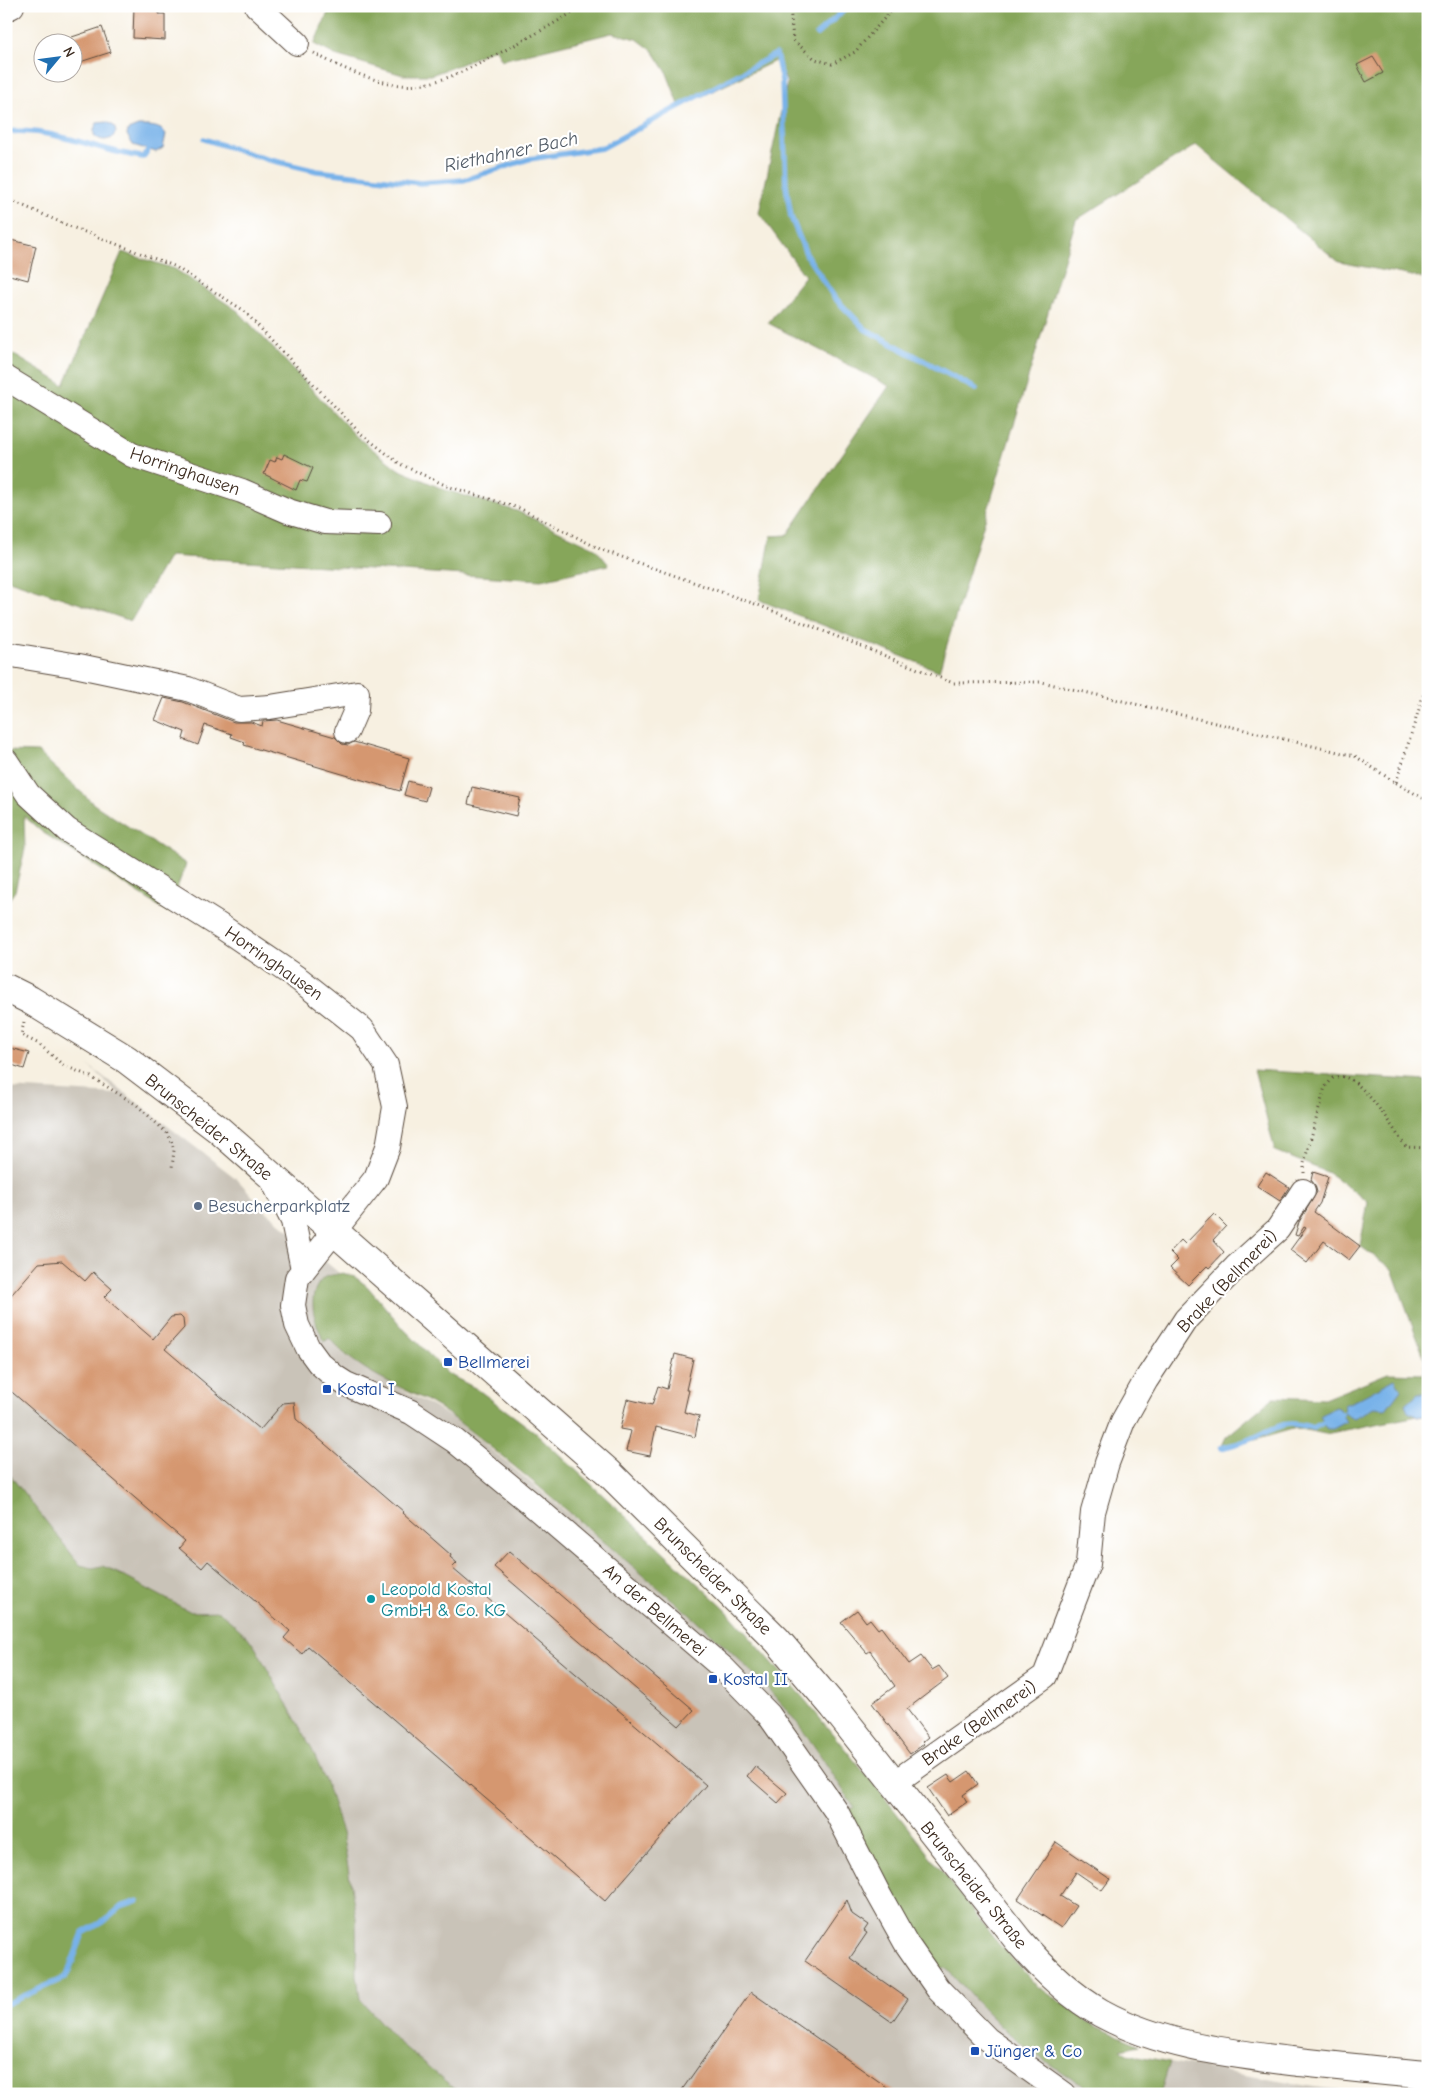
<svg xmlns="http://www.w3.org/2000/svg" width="1434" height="2100" font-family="'Comic Neue',sans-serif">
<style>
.industrial{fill:#c9c3b8}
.forest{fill:#86a65a;stroke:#60683c}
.water{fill:#78b2e9;stroke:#5a6e84}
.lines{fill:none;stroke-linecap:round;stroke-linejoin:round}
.stream{stroke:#78b2e9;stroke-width:5.5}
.building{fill:#d5976f}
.minor-casing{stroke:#57483b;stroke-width:26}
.major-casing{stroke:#57483b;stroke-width:30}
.path{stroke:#57483b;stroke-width:3;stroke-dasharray:1 4;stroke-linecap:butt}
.minor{stroke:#fff;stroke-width:24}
.major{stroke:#fff;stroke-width:28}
.service-dot{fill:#5c6f8a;stroke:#fff;stroke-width:2}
.transit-dot{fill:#1a4fb4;stroke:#fff;stroke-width:2}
.culture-dot{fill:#0f9aa8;stroke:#fff;stroke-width:2}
.labels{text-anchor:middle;stroke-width:4.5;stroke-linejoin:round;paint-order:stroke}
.street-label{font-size:18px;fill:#3b2a1e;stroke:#fff}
.service-label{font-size:18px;fill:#4e5e75;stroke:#fff;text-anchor:start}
.transit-label{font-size:18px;fill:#164399;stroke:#fff;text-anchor:start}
.culture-label{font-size:18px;fill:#0d838f;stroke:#fff;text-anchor:start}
.water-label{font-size:19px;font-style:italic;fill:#505a65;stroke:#fff}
</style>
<rect width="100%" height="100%" fill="#fff"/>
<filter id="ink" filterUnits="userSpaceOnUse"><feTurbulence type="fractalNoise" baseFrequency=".02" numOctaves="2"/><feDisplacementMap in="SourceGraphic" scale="10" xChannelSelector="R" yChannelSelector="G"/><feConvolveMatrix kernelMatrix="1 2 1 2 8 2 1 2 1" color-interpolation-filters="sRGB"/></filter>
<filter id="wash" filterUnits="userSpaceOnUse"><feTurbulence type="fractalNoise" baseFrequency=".0096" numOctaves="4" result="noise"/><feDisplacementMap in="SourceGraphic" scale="20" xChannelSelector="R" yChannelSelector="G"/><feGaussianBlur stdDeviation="1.12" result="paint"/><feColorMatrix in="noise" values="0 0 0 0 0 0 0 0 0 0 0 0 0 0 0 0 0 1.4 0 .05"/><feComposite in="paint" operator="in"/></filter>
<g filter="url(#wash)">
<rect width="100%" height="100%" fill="#f7f0e1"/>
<!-- industrial -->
<g class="industrial">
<polygon points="88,1065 237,1179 266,1211 339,1273 331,1274 323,1278 316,1289 313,1304 315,1319 326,1341 329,1338 340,1351 358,1365 453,1418 620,1556 735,1654 786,1709 828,1767 854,1807 845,1812 888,1887 941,1969 945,1967 980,2006 1021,2044 1072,2079 1100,2094 461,2094 396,2040 360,1999 357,1975 356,1918 347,1861 342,1833 327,1785 311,1747 255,1647 219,1611 191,1612 110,1569 102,1566 93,1568 80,1565 6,1470 6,1088 119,1094"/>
<polygon points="1170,2062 1314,2087 1378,2094 1160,2094"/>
</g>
<!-- forest -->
<g class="forest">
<polygon points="331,6 1428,6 1428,279 1339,262 1196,145 1076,220 939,671 759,600 771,536 787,535 889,386 768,323 805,276 759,213 787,83 777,60 680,107 666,71 653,51 637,39 612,33 502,60 495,48 461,64 431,75 403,75 335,55 314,44"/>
<polygon points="122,252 175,269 238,311 357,437 398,469 445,490 517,511 595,548 609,565 541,580 169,556 131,621 6,579 6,350 64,385"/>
<polygon points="6,751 38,752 95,805 186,864 168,912 42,832 24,816 25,849 15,891 6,904"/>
<polygon points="1254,1070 1428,1081 1428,1414 1325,1434 1296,1428 1238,1445 1221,1448 1226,1437 1274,1397 1324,1399 1388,1373 1423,1374 1425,1360 1392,1269 1360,1246 1368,1202 1329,1173 1275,1151"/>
<path d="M343,1273L355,1277L367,1286L403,1328L448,1374L477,1389L535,1432L726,1610L805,1700L881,1793L996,1941L1036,1985L1093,2025L1140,2045L1120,2049L1127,2054L1170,2062L1160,2094H1100L1072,2079L1038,2056L1001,2027L980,2006L945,1967L941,1969L888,1887L845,1812L854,1807C832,1773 811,1739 785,1708C741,1656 688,1613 636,1569C576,1518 517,1467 455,1419C415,1388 363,1379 329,1338L325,1342C314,1323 304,1292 326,1276Z"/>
<polygon points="6,1470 80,1565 93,1568 102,1566 110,1569 191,1612 219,1611 247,1636 255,1647 311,1747 327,1785 342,1833 347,1861 356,1918 357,1975 360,1999 396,2040 461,2094 6,2094"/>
</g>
<!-- water -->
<g class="water">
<path d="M107,122L114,126L116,132L112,138C105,141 100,141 94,135V129L97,123Z"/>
<path d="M138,126C148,126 160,125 166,134L163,148L156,152L133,145L127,135L128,130Z"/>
<polygon points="1395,1379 1401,1389 1386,1409 1374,1408 1354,1418 1343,1413 1344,1405 1358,1399"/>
<polygon points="1418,1393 1427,1393 1428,1395 1428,1414 1417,1416 1408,1412 1405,1405"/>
<polygon points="1335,1407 1339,1409 1346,1422 1333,1429 1327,1429 1320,1416"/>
</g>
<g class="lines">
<!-- stream -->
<g class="stream">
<polyline points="817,34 849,6"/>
<path d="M6,132C53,127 97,151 143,157L148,150"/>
<polyline points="204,139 266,159 317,171 420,183 464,180 529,159 602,148 776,54 782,81 786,185 791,217 807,256 834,297 865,329 976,389"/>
<path d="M1221,1448C1231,1445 1241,1443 1251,1439C1278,1428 1282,1418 1313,1428L1341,1414"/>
<polyline points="6,2004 64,1978 68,1973 83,1933 107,1919 121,1907 138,1901"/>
</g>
</g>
<g id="blocks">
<!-- building -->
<g class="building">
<polygon points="134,6 160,6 159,14 165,14 165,40 133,38"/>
<polygon points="102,27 111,52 80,62 72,37"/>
<polygon points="1373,57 1383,73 1366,82 1357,65"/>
<polygon points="6,239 36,246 28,280 6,274"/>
<polygon points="284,454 313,468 307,482 300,480 296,490 264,474 270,460 275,462 277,457 282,459"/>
<polygon points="164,698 183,702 234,722 251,722 262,726 263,721 277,720 335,737 342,744 348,745 354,742 409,758 400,791 244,745 245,742 231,737 232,734 205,725 198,745 183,739 185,732 155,720"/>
<polygon points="408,781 429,787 425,801 404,795"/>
<polygon points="472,787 520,798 516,816 468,804"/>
<polygon points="6,1047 29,1053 24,1069 6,1063"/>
<polygon points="1266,1172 1289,1187 1280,1201 1257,1186"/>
<polygon points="1313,1172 1328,1177 1320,1203 1314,1212 1360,1246 1349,1260 1324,1241 1307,1263 1290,1250 1306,1228 1304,1227 1298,1236 1295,1235 1299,1222 1317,1192 1315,1185 1311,1180"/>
<polygon points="1214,1214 1226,1226 1213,1240 1224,1252 1209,1268 1207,1266 1188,1285 1170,1268 1178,1260 1170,1252 1181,1240 1185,1244"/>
<polygon points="62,1261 85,1281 93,1272 112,1289 104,1297 153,1339 171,1317 180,1316 183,1319 184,1328 165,1349 260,1430 283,1403 294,1402 296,1419 404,1512 403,1513 451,1555 450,1557 457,1563 452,1568 706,1785 605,1901 308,1646 302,1654 296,1649 284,1638 290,1631 208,1561 202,1568 179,1548 185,1541 6,1387 6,1301 39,1263"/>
<polygon points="675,1354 693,1359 686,1390 689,1390 684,1412 699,1416 695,1437 656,1427 650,1456 626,1451 631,1431 620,1429 627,1399 652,1405 658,1386 667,1389"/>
<polygon points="509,1551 694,1710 679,1726 494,1567"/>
<polygon points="857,1610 866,1622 870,1619 878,1629 881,1627 909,1664 921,1656 932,1670 939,1666 948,1678 907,1709 928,1737 922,1742 924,1744 910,1754 872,1703 895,1686 870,1651 867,1653 841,1622"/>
<polygon points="755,1766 787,1793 778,1803 747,1776"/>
<polygon points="969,1771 978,1784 963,1795 967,1802 947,1816 928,1788 948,1775 953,1782"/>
<polygon points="1056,1842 1110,1879 1102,1890 1076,1872 1060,1896 1076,1906 1061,1928 1018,1899"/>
<polygon points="847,1900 852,1914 868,1925 864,1931 867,1933 850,1958 908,1999 892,2022 805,1961"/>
<polygon points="751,1992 897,2094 679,2094"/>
</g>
</g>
</g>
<g filter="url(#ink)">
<use href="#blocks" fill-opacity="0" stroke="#57483b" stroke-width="1"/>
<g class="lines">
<defs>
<g id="minor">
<polyline points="257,6 297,43"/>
<polyline points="6,9 12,6"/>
<polyline points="6,378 132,455 242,491 288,511 325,522 379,524"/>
<polyline points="6,654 79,666 188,689 239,709 270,707 357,693 356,710 347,731"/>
<polyline points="6,761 28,794 67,830 225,929 300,980 362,1029 386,1065 395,1107 388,1147 376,1178 297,1278 293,1305 297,1325 308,1348 319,1363 335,1377 346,1384 411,1412 455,1441 528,1501 723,1668 769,1715 836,1811 878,1893 906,1943 938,1989 987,2039 1064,2094"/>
<polyline points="271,1177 293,1221 303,1269"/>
<polyline points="894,1783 1045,1676 1088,1564 1093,1512 1107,1463 1123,1421 1146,1380 1186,1319 1236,1267 1278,1229 1303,1191"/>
</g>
<path id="major" d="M6,988L30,1000L126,1059L218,1129L608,1472L777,1640L834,1707L1018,1940C1041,1967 1069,1995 1101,2013C1159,2045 1226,2053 1291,2061C1337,2066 1382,2071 1428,2075"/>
</defs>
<!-- minor casing -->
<use href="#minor" class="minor-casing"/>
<!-- major casing -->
<use href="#major" class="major-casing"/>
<!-- path -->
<g class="path">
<polyline points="790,6 793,40 815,59 832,64 855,52 895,6"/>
<path d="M314,53C339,68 388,89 418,85C446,81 471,68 496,55C526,39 554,24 583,6"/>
<polyline points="6,198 69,226 174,266 243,310 360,433 400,464 447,486 519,508 602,550 758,605 953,683 1042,682 1355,756 1396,783 1428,680"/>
<polyline points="1396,783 1428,801"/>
<polyline points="24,1022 21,1035 39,1044 63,1065 91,1077 137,1105 167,1133 171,1140 174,1150 172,1168"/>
<path d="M1304,1173V1163L1325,1087L1333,1078C1336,1077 1341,1076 1344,1077C1364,1081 1394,1130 1406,1147L1428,1148"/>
</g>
<!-- minor -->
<use href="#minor" class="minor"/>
<!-- major -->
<use href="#major" class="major"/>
</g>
</g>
<!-- markers -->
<circle class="service-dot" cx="198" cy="1206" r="5"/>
<g class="transit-dot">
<rect x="443" y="1357" width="10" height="10" rx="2.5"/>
<rect x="322" y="1384" width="10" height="10" rx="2.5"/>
<rect x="708" y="1674" width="10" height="10" rx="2.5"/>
<rect x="970" y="2046" width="10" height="10" rx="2.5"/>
</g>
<circle class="culture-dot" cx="371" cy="1599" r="5"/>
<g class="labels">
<!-- street labels -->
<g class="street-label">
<text transform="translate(185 471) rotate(19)" y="6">Horringhausen</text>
<text transform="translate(274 963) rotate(35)" y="6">Horringhausen</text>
<text transform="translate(209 1127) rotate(39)" y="6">Brunscheider Straße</text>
<text transform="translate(1227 1281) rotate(-46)" y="6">Brake (Bellmerei)</text>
<text transform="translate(713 1576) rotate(45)" y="6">Brunscheider Straße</text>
<text transform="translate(655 1610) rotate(41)" y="6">An der Bellmerei</text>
<text transform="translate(979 1723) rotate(-35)" y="6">Brake (Bellmerei)</text>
<text transform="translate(974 1885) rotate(51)" y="6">Brunscheider Straße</text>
</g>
<!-- service labels -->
<g class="service-label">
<text x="208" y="1212">Besucherparkplatz</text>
</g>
<!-- transit labels -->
<g class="transit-label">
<text x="458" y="1368">Bellmerei</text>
<text x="337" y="1395">Kostal I</text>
<text x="723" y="1685">Kostal II</text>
<text x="985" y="2057">Jünger &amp; Co</text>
</g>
<!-- culture labels -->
<g class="culture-label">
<text x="381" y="1595">Leopold Kostal<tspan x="381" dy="21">GmbH &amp; Co. KG</tspan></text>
</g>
<!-- water labels -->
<g class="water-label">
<text transform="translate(511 151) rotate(-12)" y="7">Riethahner Bach</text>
</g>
</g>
<!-- margin -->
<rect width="1434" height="2100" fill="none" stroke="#fff" stroke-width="25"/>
<!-- north arrow -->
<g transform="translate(58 58) rotate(61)"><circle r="24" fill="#ffffff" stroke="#b1aaa5"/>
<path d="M0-4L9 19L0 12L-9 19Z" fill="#1f6fb2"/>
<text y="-8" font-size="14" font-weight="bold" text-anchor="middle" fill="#3b2a1e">N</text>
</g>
</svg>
